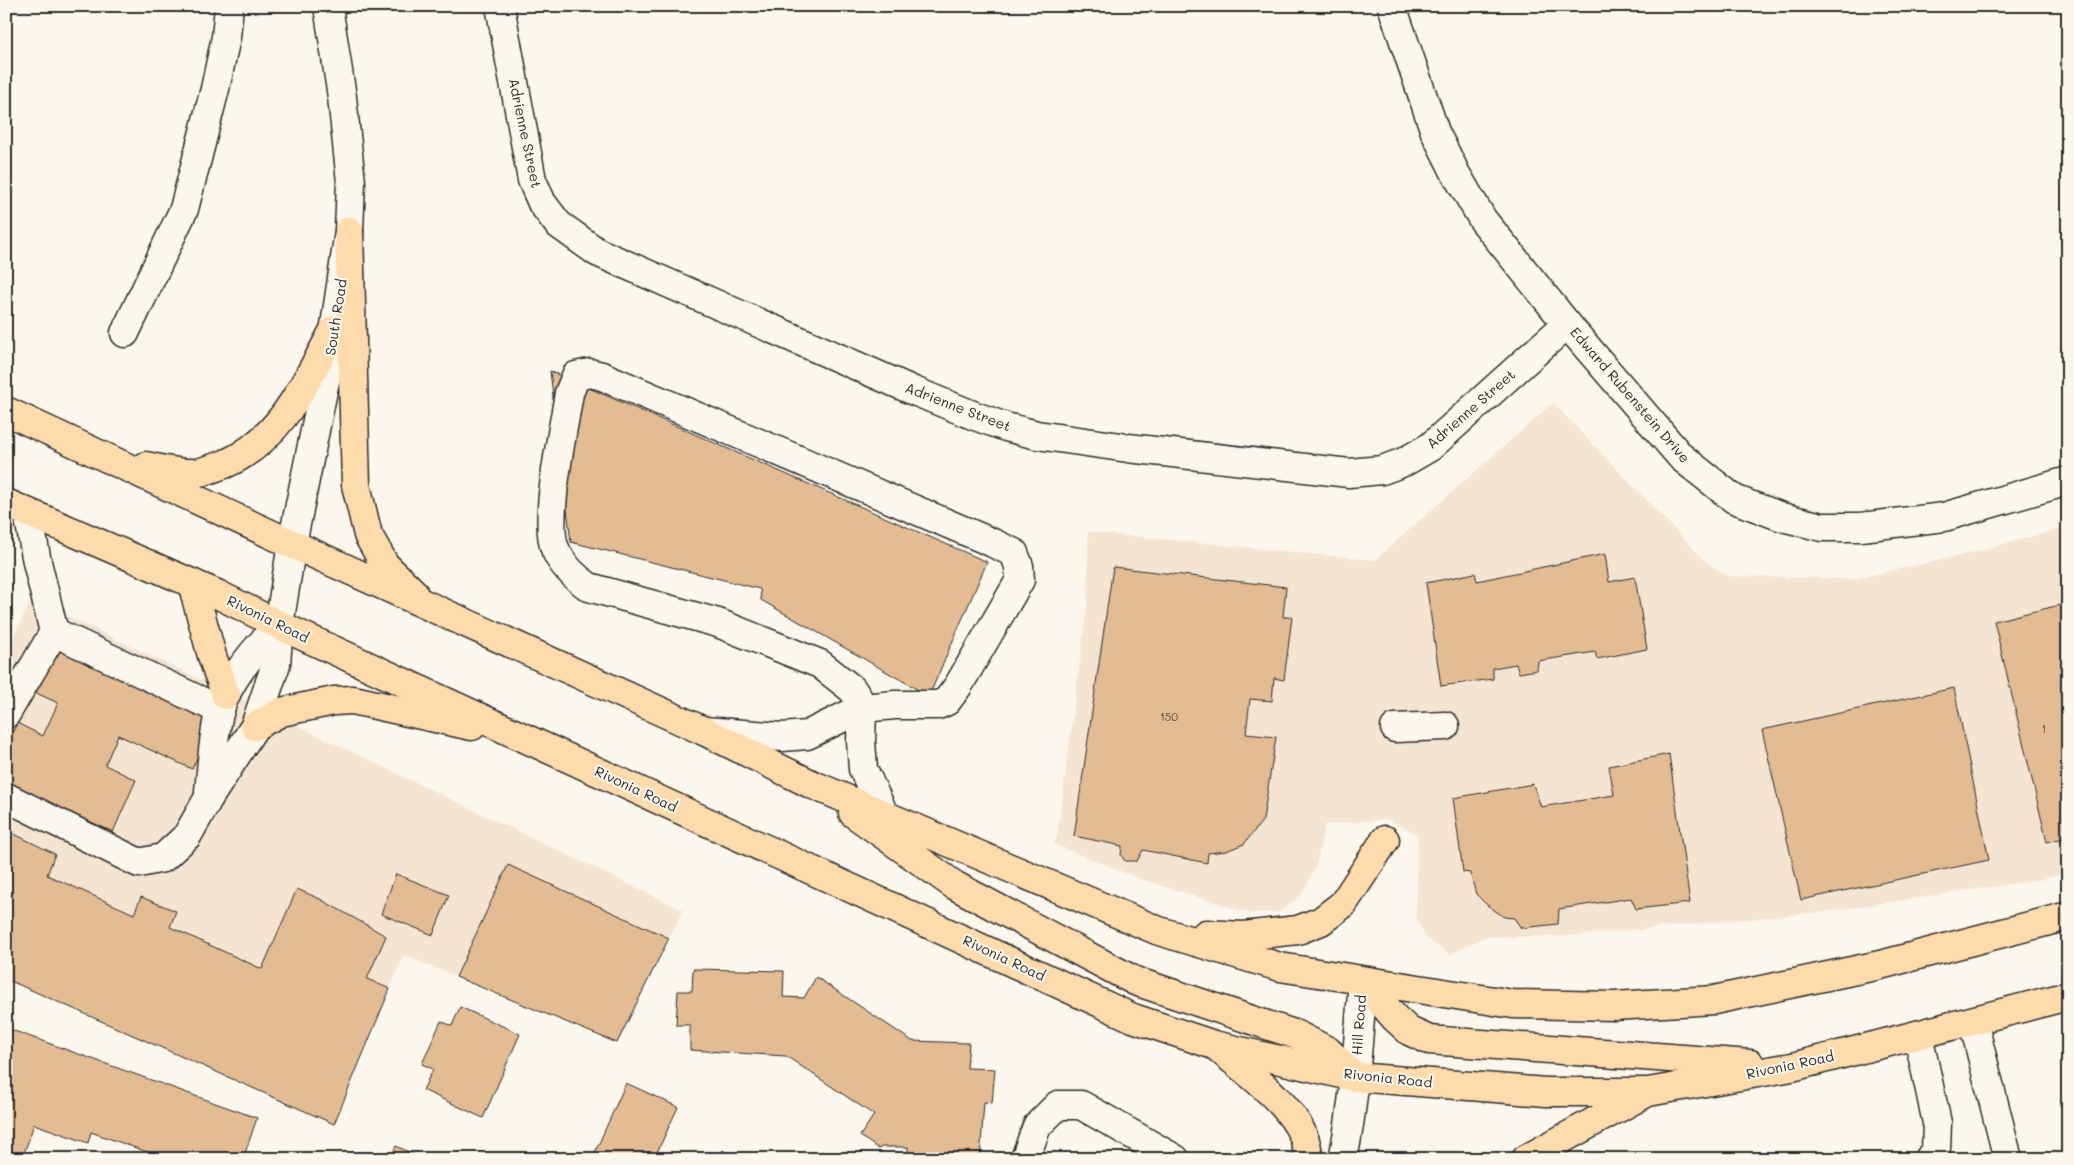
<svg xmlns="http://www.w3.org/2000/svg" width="2074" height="1165" font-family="Mali,sans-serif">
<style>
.built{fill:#f4e5d2}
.building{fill:#e4bc94;stroke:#2b2b2b}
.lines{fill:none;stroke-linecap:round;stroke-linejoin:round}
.minor-casing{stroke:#2b2b2b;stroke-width:31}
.major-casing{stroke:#2b2b2b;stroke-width:31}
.minor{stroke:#fbf7ec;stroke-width:28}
.major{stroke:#fedbac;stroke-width:28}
.labels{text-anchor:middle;stroke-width:4;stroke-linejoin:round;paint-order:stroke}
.number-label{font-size:11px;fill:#594f45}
.street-label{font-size:14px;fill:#2b2b2b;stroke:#fbf7ec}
</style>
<rect width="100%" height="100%" fill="#fbf7ec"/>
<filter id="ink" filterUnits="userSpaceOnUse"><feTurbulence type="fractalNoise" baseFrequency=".02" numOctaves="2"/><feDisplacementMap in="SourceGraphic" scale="10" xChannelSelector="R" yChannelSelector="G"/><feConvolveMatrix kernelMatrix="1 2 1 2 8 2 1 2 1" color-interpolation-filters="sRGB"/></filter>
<g filter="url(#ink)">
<!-- built -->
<g class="built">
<polygon points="1553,403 1707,563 1727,576 1853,579 1955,557 2068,527 2068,873 2038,880 1823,912 1570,936 1484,937 1450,955 1425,937 1416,916 1418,834 1387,819 1325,825 1316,866 1302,894 1279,912 1249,913 1140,879 1054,844 1057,837 1088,600 1088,532 1375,560"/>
<polygon points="32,599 683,910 617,1043 404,955 334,1124 6,979 6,652"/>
</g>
<!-- building -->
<g class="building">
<polygon points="550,371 987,562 929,696 761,600 760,589 571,542"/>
<polygon points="1605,554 1609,582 1635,577 1647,649 1597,659 1595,652 1538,661 1537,670 1519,673 1516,664 1493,668 1493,679 1441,686 1426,583 1475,573 1477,581"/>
<polygon points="1113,567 1286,587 1283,617 1292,617 1284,680 1274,678 1272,701 1250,699 1246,734 1276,737 1263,820 1244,844 1226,851 1208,853 1207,863 1143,850 1137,861 1125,861 1121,855 1122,846 1074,836"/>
<polygon points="2068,603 2068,837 2047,842 1994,621"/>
<polygon points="52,646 214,720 192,769 118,735 105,765 136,780 113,832 6,783 6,747 17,723 43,736 58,703 32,691"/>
<polygon points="1954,688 1989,860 1801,900 1762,730"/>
<polygon points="1669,754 1690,903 1636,909 1631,898 1559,909 1558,924 1521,928 1514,918 1504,917 1487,905 1476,894 1470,873 1463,872 1453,798 1533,784 1541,807 1614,795 1609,766"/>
<polygon points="6,830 55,854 47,875 134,914 141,897 176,911 170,927 262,969 297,889 320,899 386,936 367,979 390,989 334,1124 6,979"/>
<polygon points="508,865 669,938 617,1043 456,977"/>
<polygon points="396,874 449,895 433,935 381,914"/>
<polygon points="693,969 784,971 783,997 804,998 816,977 912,1041 969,1043 967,1068 995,1069 992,1103 984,1102 980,1159 908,1159 908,1147 881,1147 879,1149 860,1136 874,1115 786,1056 690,1050 690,1025 676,1025 678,991 692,991"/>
<polygon points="460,1007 520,1034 483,1118 423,1090 433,1069 422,1064 441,1021 452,1026"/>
<polygon points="6,1028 257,1118 243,1159 167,1159 91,1132 88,1143 34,1124 22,1159 6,1159"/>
<polygon points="626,1083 678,1107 654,1159 592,1159"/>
<polygon points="396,1146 424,1159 390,1159"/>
<polygon points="723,1150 736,1159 717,1159"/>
</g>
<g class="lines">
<defs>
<g id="minor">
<polyline points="500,6 532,180 542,203 558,224 597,252 914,391 975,416 1006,427 1037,435 1128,448 1349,473 1382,470 1404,462 1430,447 1567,324"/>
<polyline points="1392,6 1435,132 1456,174 1483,220 1567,324 1681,457 1734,499 1782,517 1822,527 1861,527 1944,517 2068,481"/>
<polyline points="125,333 184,209 215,89 226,37 229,6"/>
<polyline points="54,632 220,710"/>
<polyline points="6,714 54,632 37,562 28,513"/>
<polyline points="1395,728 1445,726"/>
<path d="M704,731L782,737L807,735L862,708L895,705H938L947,701L958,686L1020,580L1019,566L1014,553L993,543L602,376L590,373L576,376L569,393C564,427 542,524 556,551C563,566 576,578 589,587L718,623L820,664L852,689L858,698L862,708L861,741L863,769L884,814"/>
<path d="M209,791C212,766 213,733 220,710C228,679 257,647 279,625"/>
<polyline points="6,797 139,863 163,858 187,836 208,799 255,726 276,664 279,625 292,544 332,346 349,231 351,182 342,97 328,6"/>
<polyline points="1973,1021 2008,1159"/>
<polyline points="1918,1035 1937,1123 1936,1149 1929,1159"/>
<polyline points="1025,1159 1037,1126 1058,1105 1081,1105 1175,1159"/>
<path d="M1343,1159C1355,1100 1358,1041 1363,981"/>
</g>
<g id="major">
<polyline points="349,231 356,485 368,535 385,565 413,592"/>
<polyline points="6,411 292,544 704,731 811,784 1159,931 1280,967 1513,1004 1614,1006 1714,1000 1880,965 2068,916"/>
<path d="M146,466C162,469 179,474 195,473C205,472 215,467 225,464C281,440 306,381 334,330"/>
<polyline points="6,503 217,594 279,625 1133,1018 1214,1045 1355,1077 1546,1092 1648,1092 1792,1067 2068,996"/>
<polyline points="192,583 212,656 226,695"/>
<polyline points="255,726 281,712 334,701 353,700 472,726"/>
<polyline points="853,813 954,885 1135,981 1297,1035 1328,1051 1355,1077"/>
<polyline points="1206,934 1243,936 1298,930 1321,921 1343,904 1385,840"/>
<polyline points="1363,981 1395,1018 1409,1031 1429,1040 1750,1064"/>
<path d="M1217,1047C1247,1073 1309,1114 1308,1159"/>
<polyline points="1526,1159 1646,1093"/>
</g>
</defs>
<!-- minor casing -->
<use href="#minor" class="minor-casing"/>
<!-- major casing -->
<use href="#major" class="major-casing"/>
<!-- minor -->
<use href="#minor" class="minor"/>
<!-- major -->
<use href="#major" class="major"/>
</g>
</g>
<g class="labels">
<!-- number labels -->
<g class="number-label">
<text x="1169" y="721">150</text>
<text x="2044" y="733">1</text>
</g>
<!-- street labels -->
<g class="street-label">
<text transform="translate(525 133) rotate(78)" y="5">Adrienne Street</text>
<text transform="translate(336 317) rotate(-81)" y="5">South Road</text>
<text transform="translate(1630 395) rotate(49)" y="5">Edward Rubenstein Drive</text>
<text transform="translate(958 407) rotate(21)" y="5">Adrienne Street</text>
<text transform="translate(1471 409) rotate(-41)" y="5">Adrienne Street</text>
<text transform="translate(268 619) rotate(26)" y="5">Rivonia Road</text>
<text transform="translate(636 789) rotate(25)" y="5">Rivonia Road</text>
<text transform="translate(1004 958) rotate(25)" y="5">Rivonia Road</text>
<text transform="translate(1359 1025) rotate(-86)" y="5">Hill Road</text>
<text transform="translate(1790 1065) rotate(-12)" y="5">Rivonia Road</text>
<text transform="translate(1388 1078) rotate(6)" y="5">Rivonia Road</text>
</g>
</g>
<!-- margin -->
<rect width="2074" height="1165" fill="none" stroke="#fbf7ec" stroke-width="25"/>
<rect x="12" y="12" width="2049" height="1140" fill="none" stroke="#2b2b2b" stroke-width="2" filter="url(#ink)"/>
</svg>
